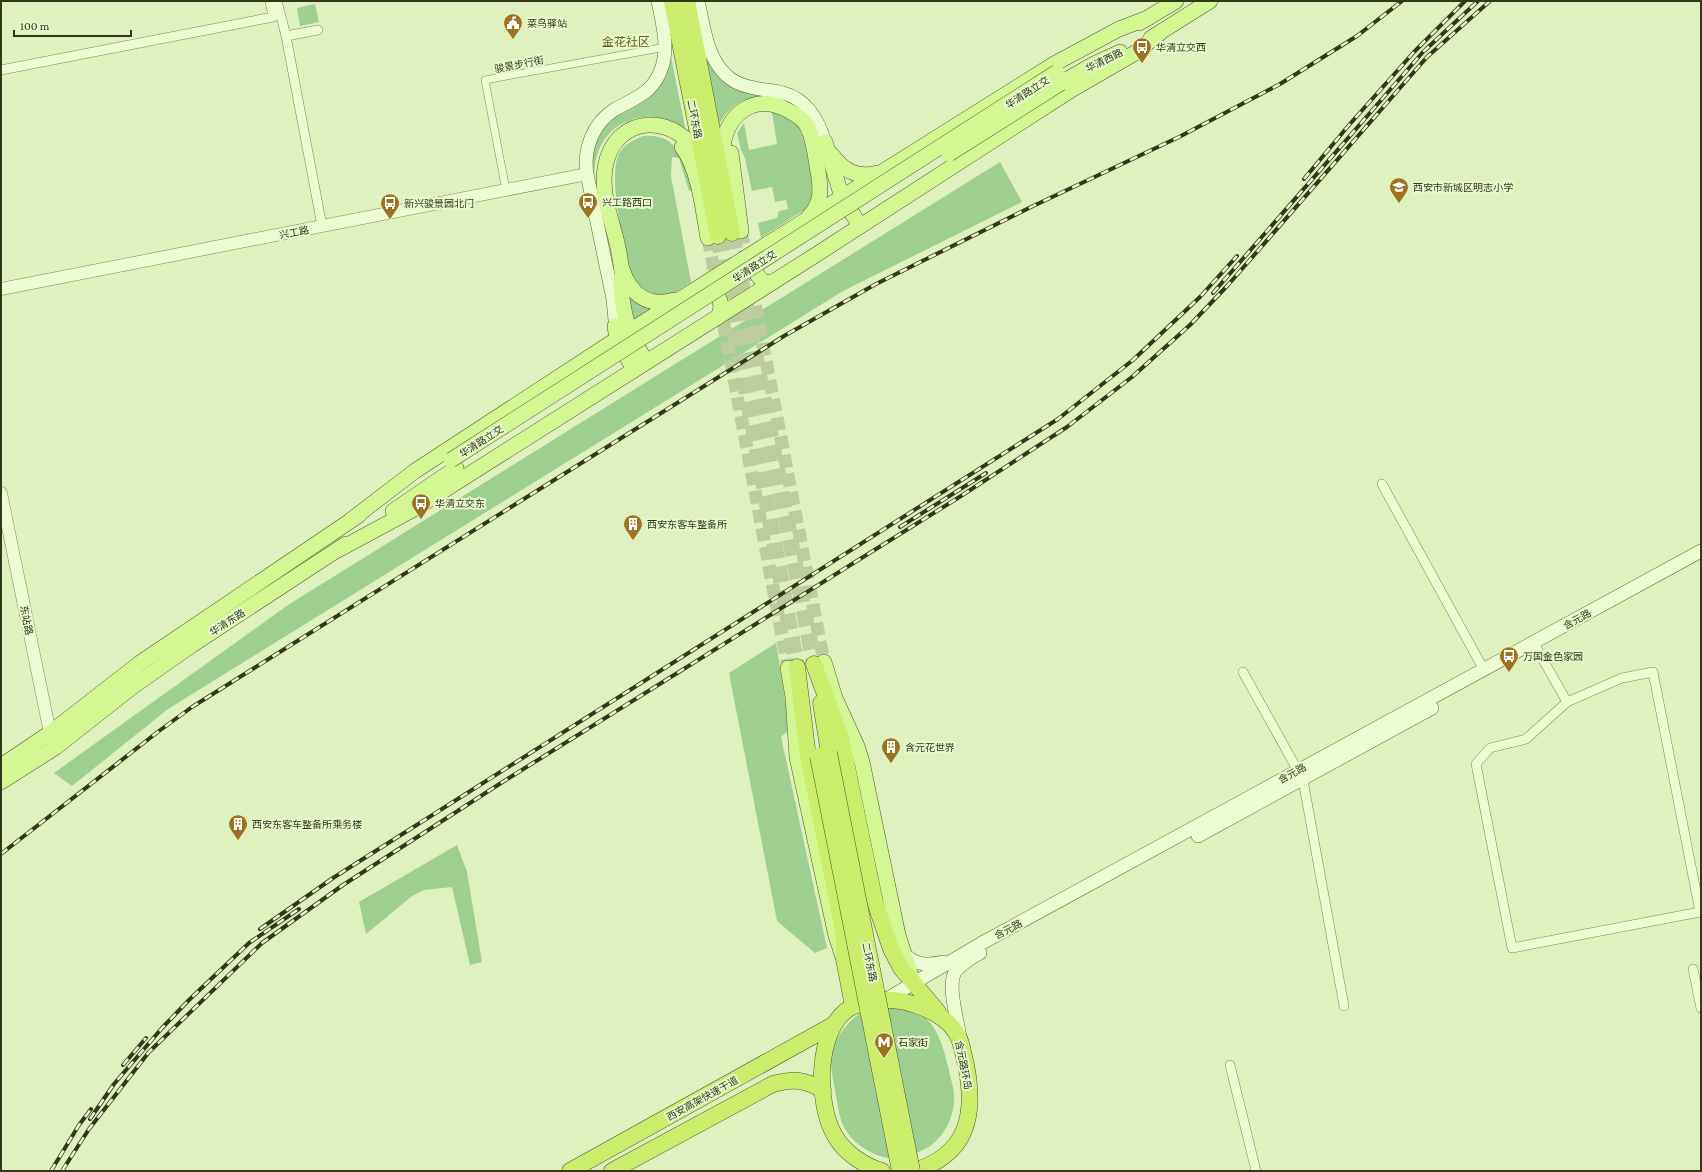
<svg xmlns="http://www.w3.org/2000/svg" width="1702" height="1172" font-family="'Crimson Pro','Noto Sans SC',serif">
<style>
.green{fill:#9ecf91}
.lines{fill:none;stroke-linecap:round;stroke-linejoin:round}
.secondary-tunnel{stroke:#bccc9d;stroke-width:13;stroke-dasharray:13 6;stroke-linecap:butt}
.trunk-tunnel{stroke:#bccc9d;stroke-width:16;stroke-dasharray:16 8;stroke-linecap:butt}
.pedestrian-casing{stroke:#7f8a55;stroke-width:8}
.minor-casing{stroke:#7f8a55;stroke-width:10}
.tertiary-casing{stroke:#7f8a55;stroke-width:13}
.secondary-casing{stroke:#636c39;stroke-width:14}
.primary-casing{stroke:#51572a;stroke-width:16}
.trunk-casing{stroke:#51572a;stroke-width:17}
.pedestrian{stroke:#ecfbd1;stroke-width:7}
.minor{stroke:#ecfbd1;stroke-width:9}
.tertiary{stroke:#ecfbd1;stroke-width:12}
.secondary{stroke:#ecfbd1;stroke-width:13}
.primary{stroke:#d3f792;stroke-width:15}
.trunk{stroke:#cbef6c;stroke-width:16}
.rail-casing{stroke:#34381b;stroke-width:4}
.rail{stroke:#e8f8ce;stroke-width:2.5;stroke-dasharray:8;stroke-linecap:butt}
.primary-bridge-casing{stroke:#51572a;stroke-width:16;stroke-linecap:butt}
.trunk-bridge-casing{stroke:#51572a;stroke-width:17;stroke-linecap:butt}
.primary-bridge{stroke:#d3f792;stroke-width:15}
.trunk-bridge{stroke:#cbef6c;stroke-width:16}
.labels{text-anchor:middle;stroke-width:4;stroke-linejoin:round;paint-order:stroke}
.poi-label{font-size:10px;fill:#34381b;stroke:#e8f8ce;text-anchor:start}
.street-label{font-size:10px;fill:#34381b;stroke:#e8f8ce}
.quarter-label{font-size:12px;fill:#685e18;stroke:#e8f8ce}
</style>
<rect width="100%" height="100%" fill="#def1be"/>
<!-- green -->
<g class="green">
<polygon points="315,4 319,22 300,26 297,8"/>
<path d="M668,42L686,132C662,108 621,113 603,142C595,154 594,169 594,183L590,165L595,140L607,122L641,99Z"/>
<path d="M705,57L715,72L786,100L795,106C761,96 739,90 718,126Z"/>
<path d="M772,112C780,115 790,117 797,124C805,135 813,180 812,193C811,200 808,205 804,210L761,238L758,223L777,218L779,211L788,209L786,200L775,202L772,187L752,191L745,158L741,150L737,133L744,123L749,150L777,144Z"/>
<path d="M643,136C680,133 684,163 693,190L689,191L679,158L672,157L671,176L691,282L671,295L656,296L640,289L633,278C625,253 607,177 619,154C624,144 634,140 643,136Z"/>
<polygon points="1000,162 1022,202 843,291 168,709 72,786 54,773 288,605"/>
<polygon points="625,289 653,308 632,321"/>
<polygon points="776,643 790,729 781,737 827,948 815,953 777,921 729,673"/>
<polygon points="457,845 467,872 482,962 470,965 452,887 424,890 412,896 366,934 359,902"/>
<path d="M882,1007C891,1008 903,1007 912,1010C936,1019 942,1043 948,1066C950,1077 955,1090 954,1101C953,1121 941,1142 923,1150C917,1152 912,1155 906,1157C883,1163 855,1148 844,1127C839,1118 838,1106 836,1095C834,1082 829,1067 832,1053C835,1037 848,1021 861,1013C867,1009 875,1008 882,1007Z"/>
</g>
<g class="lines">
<!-- secondary-tunnel -->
<g class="secondary-tunnel">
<polyline points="741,231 824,662"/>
<polyline points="708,238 717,285"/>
<polyline points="720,304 788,668"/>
</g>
<!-- trunk-tunnel -->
<g class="trunk-tunnel">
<polyline points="732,233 814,664"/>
<polyline points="718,236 797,667"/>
</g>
<defs>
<polyline id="pedestrian" points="506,190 485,80 666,47"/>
<g id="minor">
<polyline points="277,1 286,36 322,226"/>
<polyline points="286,36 318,30"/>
<polyline points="1,70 273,17 270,1"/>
<polyline points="1382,484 1484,670"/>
<polyline points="1533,642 1567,702 1526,739 1490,748 1476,764 1512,948 1700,912 1653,672 1622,678 1567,702"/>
<polyline points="1243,672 1303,780 1344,1006"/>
<polyline points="1693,969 1701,1008"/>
<polyline points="1230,1065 1256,1171"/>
</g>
<g id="tertiary">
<polyline points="1,289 587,174"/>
<polyline points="1,493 50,733 54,739"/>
</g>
<g id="secondary">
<path d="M698,1C704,26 706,56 726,75C732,81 741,85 750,87C761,90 772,90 783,93C807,99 818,120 825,142"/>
<path d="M615,320L613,299L587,174C583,150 593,123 614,110C636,97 653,94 662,67C669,46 662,22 658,1"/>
<polyline points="1198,836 1432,708"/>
<path d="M902,951C913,965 926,966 943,962"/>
<polyline points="885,1000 982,943 1701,551"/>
<path d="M960,1038C958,1022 947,986 955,972C960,965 972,957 980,953"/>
</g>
<g id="primary">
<polyline points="1139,23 1176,1"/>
<polyline points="1151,38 1210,1"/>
<polyline points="1061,83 1094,64 1120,52"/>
<polyline points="825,142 842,197 860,226"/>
<path d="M682,147C699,169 703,210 708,238"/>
<polyline points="731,153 741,231"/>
<path d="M832,155C843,170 857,179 878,173"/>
<path d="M724,167C723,158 723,149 724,140C730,113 754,96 781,107C790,111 800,116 806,124C814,137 815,156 818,171C821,188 822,204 809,216"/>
<path d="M752,255C749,261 757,277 763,281C766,283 769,282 773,282"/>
<path d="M622,269C630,294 648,308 675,300"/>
<path d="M706,284L711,285C718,296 725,304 718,317"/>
<polyline points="615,326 617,339 634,370"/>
<path d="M646,362C641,352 633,341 629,330C625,317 622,301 621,288C620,283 622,278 622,273C621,263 619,252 617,243C611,217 601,196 605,168C614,112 679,112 701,160"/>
<polyline points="393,511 456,468"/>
<polyline points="351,520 415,471 617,339 761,248 1054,64 1119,29 1148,18"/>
<polyline points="338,550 416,508 814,256 1071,90 1135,53 1160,33"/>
<polyline points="824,662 835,698 857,746 862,762 898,935 913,982"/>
<polyline points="788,668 793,697 797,757 836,936 843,957"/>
<polyline points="1,766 50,733 140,663 359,515"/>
<polyline points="1,782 56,747 132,687 192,645 346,544"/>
</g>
<g id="trunk">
<polyline points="672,1 718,236"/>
<polyline points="687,1 732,233"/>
<polyline points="814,664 841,738 875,902 891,949 901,968 938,1012"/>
<polyline points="797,667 808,757 844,934 844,959 853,1006"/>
<polyline points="821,703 829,753"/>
<polyline points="570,1171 833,1025"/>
<path d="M612,1171L773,1084C794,1078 805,1080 823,1090"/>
<path d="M882,1171C864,1166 844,1152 835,1136C816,1104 815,1029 850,1008C860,1002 875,1001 886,1000C907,999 943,1012 955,1031C962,1040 963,1054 966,1065C976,1115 968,1154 914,1171"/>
</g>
</defs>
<!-- pedestrian casing -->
<use href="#pedestrian" class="pedestrian-casing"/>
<!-- minor casing -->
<use href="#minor" class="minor-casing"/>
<!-- tertiary casing -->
<use href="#tertiary" class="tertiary-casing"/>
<!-- secondary casing -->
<use href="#secondary" class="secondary-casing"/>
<!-- primary casing -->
<use href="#primary" class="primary-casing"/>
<!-- trunk casing -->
<use href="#trunk" class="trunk-casing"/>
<!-- pedestrian -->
<use href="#pedestrian" class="pedestrian"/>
<!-- minor -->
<use href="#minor" class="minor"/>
<!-- tertiary -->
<use href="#tertiary" class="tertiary"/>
<!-- secondary -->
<use href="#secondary" class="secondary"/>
<!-- primary -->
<use href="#primary" class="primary"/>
<!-- trunk -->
<use href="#trunk" class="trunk"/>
<defs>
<g id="rail">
<polyline points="1304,179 1349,125 1414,52 1465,1"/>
<polyline points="1213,293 1423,52 1478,1"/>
<polyline points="900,527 986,473"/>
<polyline points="1,854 159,731 192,707 784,336 876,284 1029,208 1179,137 1280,84 1357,36 1402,1"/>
<polyline points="260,929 333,878 1058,419 1133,360 1200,297 1237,256"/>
<polyline points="123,1065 146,1038"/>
<polyline points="90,1119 114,1084 162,1028 190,999 249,943 299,909"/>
<polyline points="51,1171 79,1125 91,1109"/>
<polyline points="62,1171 89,1129 149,1052 262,943 343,885 501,783 961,496 1067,427 1132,377 1190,325 1228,285 1427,57 1490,1"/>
</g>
</defs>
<!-- rail casing -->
<use href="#rail" class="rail-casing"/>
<!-- rail -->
<use href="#rail" class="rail"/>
<defs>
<g id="primary-bridge">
<polyline points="949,154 1061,83"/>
<polyline points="451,460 1057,72"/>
</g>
<g id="trunk-bridge">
<polyline points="829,753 912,1171"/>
<polyline points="818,756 900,1171"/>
</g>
</defs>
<!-- primary-bridge casing -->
<use href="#primary-bridge" class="primary-bridge-casing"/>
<!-- trunk-bridge casing -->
<use href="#trunk-bridge" class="trunk-bridge-casing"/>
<!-- primary-bridge -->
<use href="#primary-bridge" class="primary-bridge"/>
<!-- trunk-bridge -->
<use href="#trunk-bridge" class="trunk-bridge"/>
</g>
<!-- icons -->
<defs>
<symbol id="civic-pin" viewBox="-11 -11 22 30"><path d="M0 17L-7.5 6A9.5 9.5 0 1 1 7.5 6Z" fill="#9d7321" stroke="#e8f8ce"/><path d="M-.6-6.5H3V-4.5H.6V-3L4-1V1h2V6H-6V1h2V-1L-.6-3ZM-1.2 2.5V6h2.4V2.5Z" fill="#fff"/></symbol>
<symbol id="bus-pin" viewBox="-11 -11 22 30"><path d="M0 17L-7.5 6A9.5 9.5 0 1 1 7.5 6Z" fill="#9d7321" stroke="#e8f8ce"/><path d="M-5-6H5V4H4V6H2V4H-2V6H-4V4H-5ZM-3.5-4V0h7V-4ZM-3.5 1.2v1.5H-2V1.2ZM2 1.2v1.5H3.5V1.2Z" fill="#fff"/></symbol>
<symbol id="school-pin" viewBox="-11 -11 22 30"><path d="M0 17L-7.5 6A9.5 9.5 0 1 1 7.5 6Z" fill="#9d7321" stroke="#e8f8ce"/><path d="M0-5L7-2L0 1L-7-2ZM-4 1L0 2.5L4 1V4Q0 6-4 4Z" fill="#fff"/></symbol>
<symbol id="building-pin" viewBox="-11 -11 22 30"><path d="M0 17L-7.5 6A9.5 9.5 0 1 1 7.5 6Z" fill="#9d7321" stroke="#e8f8ce"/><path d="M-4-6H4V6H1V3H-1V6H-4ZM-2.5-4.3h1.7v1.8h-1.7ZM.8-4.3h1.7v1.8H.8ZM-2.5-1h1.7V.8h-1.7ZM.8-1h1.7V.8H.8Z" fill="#fff"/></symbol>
<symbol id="metro-pin" viewBox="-11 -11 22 30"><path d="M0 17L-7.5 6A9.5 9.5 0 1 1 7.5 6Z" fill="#9d7321" stroke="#e8f8ce"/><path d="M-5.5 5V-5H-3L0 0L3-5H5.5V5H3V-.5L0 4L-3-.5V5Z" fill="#fff"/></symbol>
</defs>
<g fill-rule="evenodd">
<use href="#civic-pin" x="502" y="12" width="22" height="30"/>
<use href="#bus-pin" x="1131" y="36" width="22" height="30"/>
<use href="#school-pin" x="1388" y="176" width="22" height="30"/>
<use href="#bus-pin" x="577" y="191" width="22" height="30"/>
<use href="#bus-pin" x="379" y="192" width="22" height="30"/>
<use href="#bus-pin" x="410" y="492" width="22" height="30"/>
<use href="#building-pin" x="622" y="513" width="22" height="30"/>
<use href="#bus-pin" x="1498" y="645" width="22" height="30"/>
<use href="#building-pin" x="880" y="736" width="22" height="30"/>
<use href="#building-pin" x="227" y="813" width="22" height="30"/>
<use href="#metro-pin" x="873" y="1031" width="22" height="30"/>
</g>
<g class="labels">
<!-- poi labels -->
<g class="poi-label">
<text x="527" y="27">菜鸟驿站</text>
<text x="1156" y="51">华清立交西</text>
<text x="1413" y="191">西安市新城区明志小学</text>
<text x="602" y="206">兴工路西口</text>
<text x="404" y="207">新兴骏景园北门</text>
<text x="435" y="507">华清立交东</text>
<text x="647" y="528">西安东客车整备所</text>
<text x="1523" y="660">万国金色家园</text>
<text x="905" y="751">含元花世界</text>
<text x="252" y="828">西安东客车整备所乘务楼</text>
<text x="898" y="1046">石家街</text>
</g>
<!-- street labels -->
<g class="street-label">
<text transform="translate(1104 60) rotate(-26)" y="4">华清西路</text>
<text transform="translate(519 64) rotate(-11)" y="4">骏景步行街</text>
<text transform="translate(1027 92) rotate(-33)" y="4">华清路立交</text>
<text transform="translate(695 119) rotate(79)" y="4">二环东路</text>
<text transform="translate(294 232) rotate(-11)" y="4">兴工路</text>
<text transform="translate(754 266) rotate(-33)" y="4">华清路立交</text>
<text transform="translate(481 441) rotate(-33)" y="4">华清路立交</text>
<text transform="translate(1577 619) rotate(-29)" y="4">含元路</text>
<text transform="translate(27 620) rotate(79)" y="4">东站路</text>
<text transform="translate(227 622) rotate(-33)" y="4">华清东路</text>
<text transform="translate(1292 773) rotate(-29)" y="4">含元路</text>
<text transform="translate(1008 929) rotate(-28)" y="4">含元路</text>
<text transform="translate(870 962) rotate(79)" y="4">二环东路</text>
<text transform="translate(964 1065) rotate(79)" y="4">含元路环岛</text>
<text transform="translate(702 1098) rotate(-29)" y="4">西安高架快速干道</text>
</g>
<!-- quarter labels -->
<g class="quarter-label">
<text x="626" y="46">金花社区</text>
</g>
</g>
<!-- border -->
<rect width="1702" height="1172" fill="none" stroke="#34381b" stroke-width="4"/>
<!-- scale -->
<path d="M14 30v6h117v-6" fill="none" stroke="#34381b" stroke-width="2"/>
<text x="20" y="30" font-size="12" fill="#34381b" stroke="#e8f8ce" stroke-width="3" paint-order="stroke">100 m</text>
</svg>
